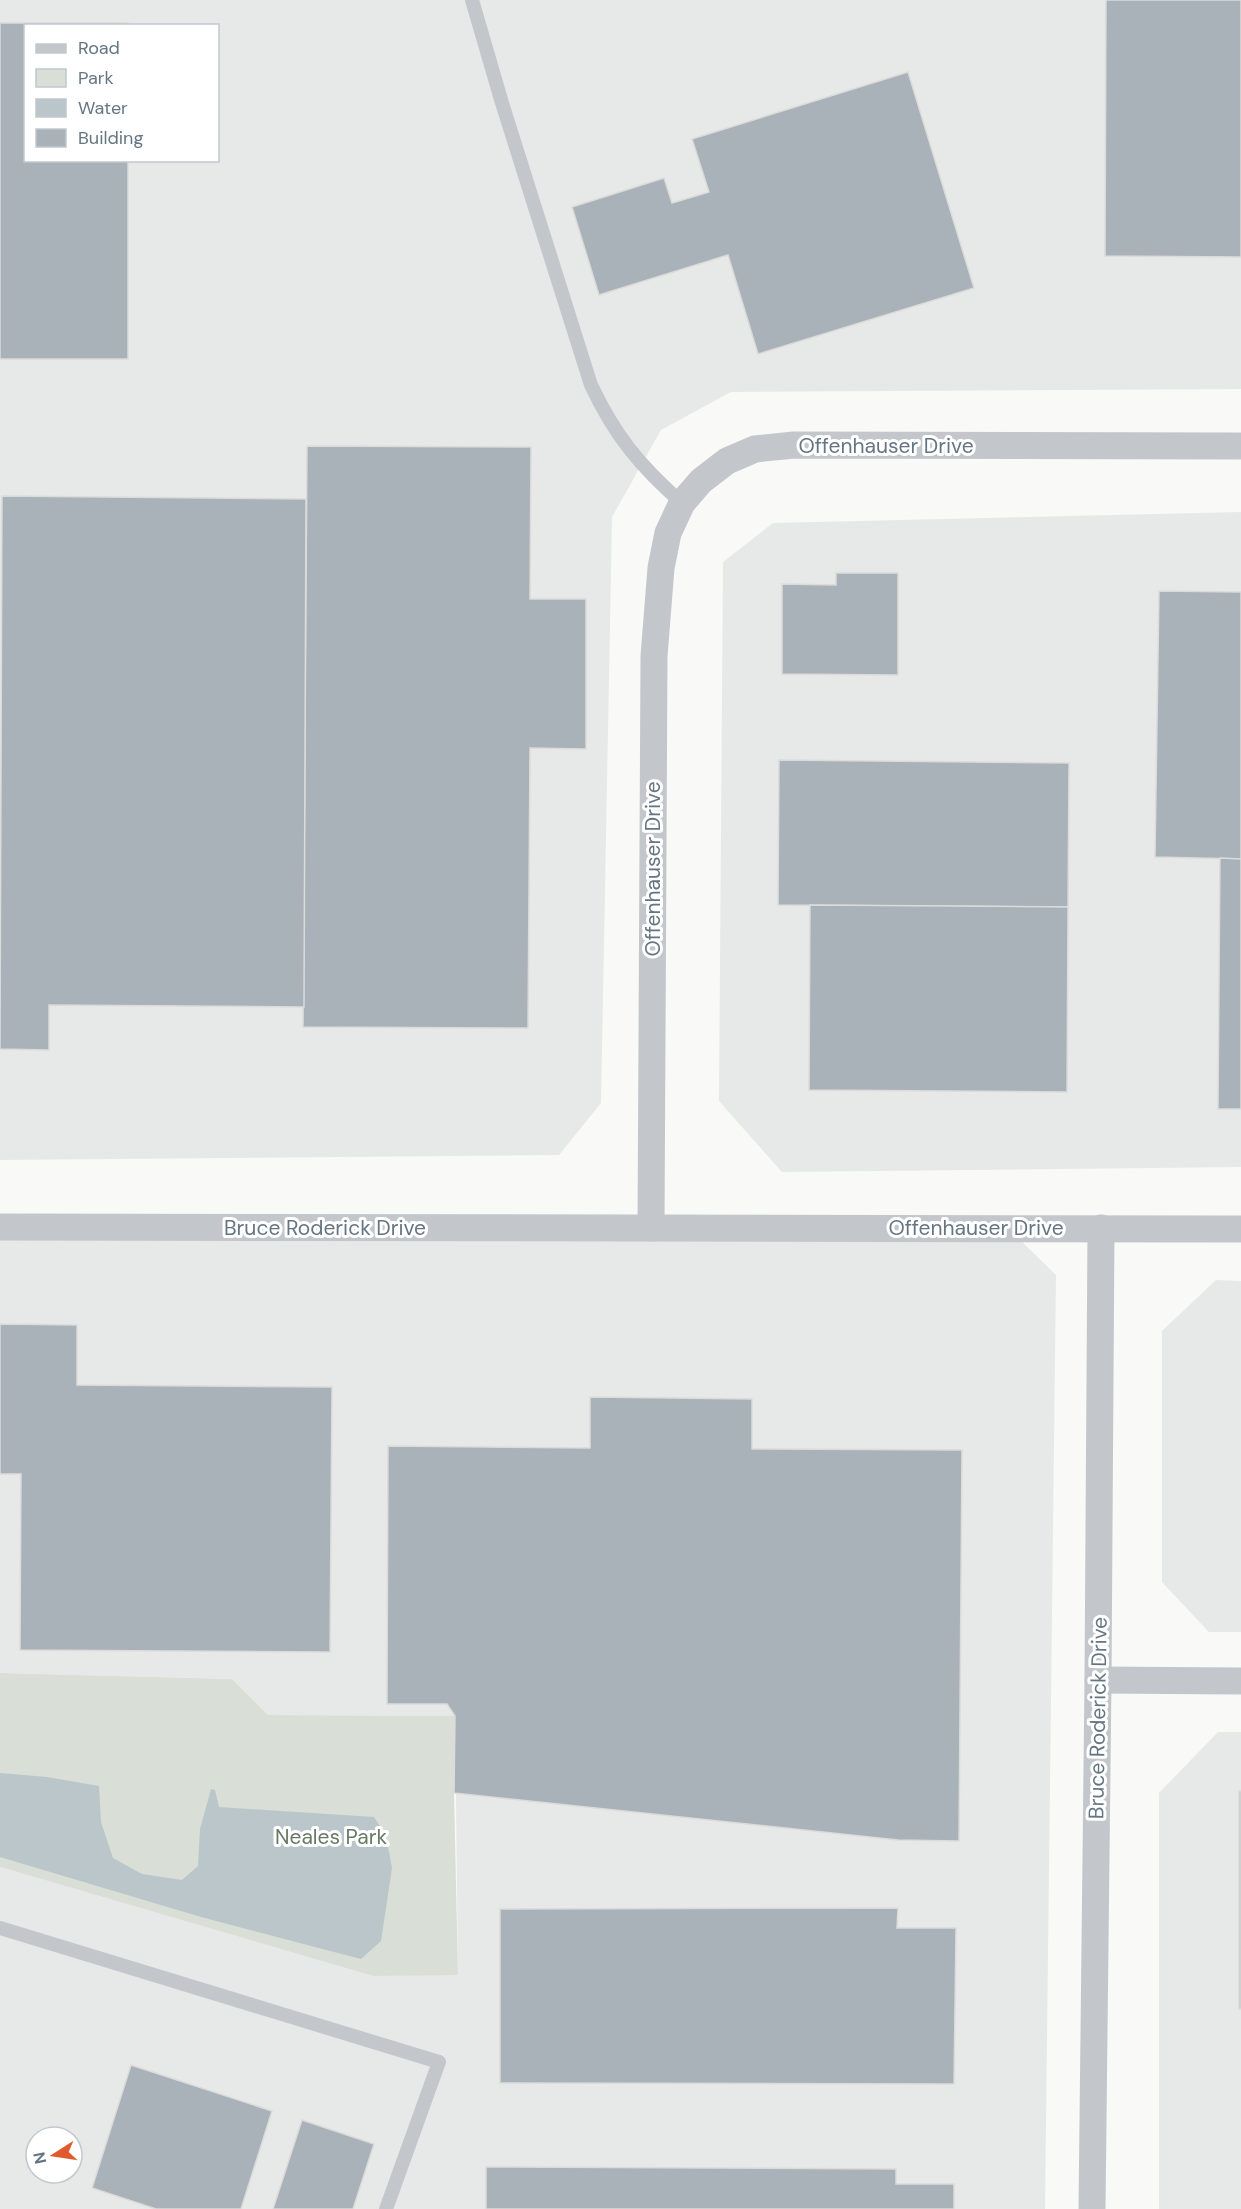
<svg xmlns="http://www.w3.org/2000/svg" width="1241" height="2209" font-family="'DM Sans',sans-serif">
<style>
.built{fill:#e7e8e8;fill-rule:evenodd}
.green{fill:#d9ded6}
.water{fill:#bac6ca}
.building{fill:#a9b2b8;stroke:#dbdbd9;stroke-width:1.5}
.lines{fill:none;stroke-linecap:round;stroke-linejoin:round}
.lane{stroke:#c3c7cb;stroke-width:14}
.street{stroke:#c3c7cb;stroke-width:27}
.labels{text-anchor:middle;stroke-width:6;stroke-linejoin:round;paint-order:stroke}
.street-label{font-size:21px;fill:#657582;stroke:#fff}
.park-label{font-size:21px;fill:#677a64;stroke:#fff}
</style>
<rect width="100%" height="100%" fill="#f9f9f7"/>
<!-- built -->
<g class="built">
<path d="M0,0H1241V389L731,392L661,430L612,517L601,1103L559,1155L0,1160ZM26,26H218V160H26Z"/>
<polygon points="1241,512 1241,1167 782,1172 719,1101 723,562 773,523"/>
<path d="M0,1229L1013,1233L1056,1275L1045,2209H0V1867L373,1976L458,1974L455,1716L268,1715L232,1679L0,1673ZM36,2137H72V2173H36Z"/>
<polygon points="1216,1280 1241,1281 1241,1632 1209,1632 1162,1582 1162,1331"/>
<polygon points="1218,1732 1241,1732 1241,2209 1159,2209 1159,1793"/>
</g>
<!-- green -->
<polygon class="green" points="0,1673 232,1679 268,1715 455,1716 454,1793 458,1975 373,1976 0,1867"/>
<!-- water -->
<polygon class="water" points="0,1773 47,1777 99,1786 101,1822 113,1858 142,1874 182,1880 198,1866 200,1829 211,1789 215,1790 219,1807 374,1817 386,1836 392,1868 381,1941 361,1959 201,1917 0,1857"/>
<!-- building -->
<g class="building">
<polygon points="1106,0 1241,0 1241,257 1105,256"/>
<polygon points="0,23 128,23 128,26 26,26 26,160 128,160 128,359 0,359"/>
<polygon points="908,72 974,288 758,354 728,255 599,295 572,207 664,178 672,203 709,192 692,139"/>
<polygon points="307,446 531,447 530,599 586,599 586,749 530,748 528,1028 303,1027"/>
<polygon points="2,496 306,499 304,1007 49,1005 49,1050 0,1049"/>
<polygon points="836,573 898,573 898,675 782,674 782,584 836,585"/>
<polygon points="1159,591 1241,592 1241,859 1155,857"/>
<polygon points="779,760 1069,763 1068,907 778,905"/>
<polygon points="1220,858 1241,859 1241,1109 1218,1109"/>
<polygon points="810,905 1068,907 1067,1092 809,1090"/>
<polygon points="0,1324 77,1325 77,1385 332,1387 330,1652 20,1650 21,1474 0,1474"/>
<polygon points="590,1397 752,1399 752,1449 962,1450 959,1841 898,1840 454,1793 455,1716 447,1704 387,1704 388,1446 590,1448"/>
<rect x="1239" y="1791" width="2" height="218"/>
<polygon points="898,1908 897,1928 956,1928 954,2084 500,2083 500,1909"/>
<polygon points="131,2065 272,2111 241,2209 156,2209 92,2188"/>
<polygon points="302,2120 374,2144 353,2209 273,2209"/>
<polygon points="486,2167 896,2169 896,2184 954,2184 954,2209 486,2209"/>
</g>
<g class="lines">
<!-- lane -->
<g class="lane">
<path d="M472,0L502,103L591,385C615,436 640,466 682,503"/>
<polyline points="0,1928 439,2062 386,2209"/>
</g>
<!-- street -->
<g class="street">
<polyline points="0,1227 1241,1229"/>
<polyline points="651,1228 654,656 661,568 668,533 682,503 701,481 727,461 755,449 794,445 1241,446"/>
<polyline points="1098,1680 1241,1681"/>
<polyline points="1092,2209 1098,1680 1101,1228"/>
</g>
</g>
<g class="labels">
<!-- street labels -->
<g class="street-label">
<text x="886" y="453">Offenhauser Drive</text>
<text transform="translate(653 869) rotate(-90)" y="7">Offenhauser Drive</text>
<text x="325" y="1235">Bruce Roderick Drive</text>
<text x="976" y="1235">Offenhauser Drive</text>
<text transform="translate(1098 1718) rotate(-89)" y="7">Bruce Roderick Drive</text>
</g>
<!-- park labels -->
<g class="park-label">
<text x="331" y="1844">Neales Park</text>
</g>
</g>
<!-- legend -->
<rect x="24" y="24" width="195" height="138" fill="#ffffff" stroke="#c1c8cd" stroke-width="1.5"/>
<rect x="36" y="44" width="30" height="9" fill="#c3c7cb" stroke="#c1c8cd" stroke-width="1.5"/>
<text x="78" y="54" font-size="18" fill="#657582">Road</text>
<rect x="36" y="69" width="30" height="18" fill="#d9ded6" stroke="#c1c8cd" stroke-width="1.5"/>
<text x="78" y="84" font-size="18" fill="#657582">Park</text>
<rect x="36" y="99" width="30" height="18" fill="#bac6ca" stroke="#c1c8cd" stroke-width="1.5"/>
<text x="78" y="114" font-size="18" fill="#657582">Water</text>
<rect x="36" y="129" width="30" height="18" fill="#a9b2b8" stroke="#c1c8cd" stroke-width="1.5"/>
<text x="78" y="144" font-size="18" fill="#657582">Building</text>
<!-- north arrow -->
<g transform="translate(54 2155) rotate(258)"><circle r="28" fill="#ffffff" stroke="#c1c8cd" stroke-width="1.5"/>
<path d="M0-4.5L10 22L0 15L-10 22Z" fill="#e15a2f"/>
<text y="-9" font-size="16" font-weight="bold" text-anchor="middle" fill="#657582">N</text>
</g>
</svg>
